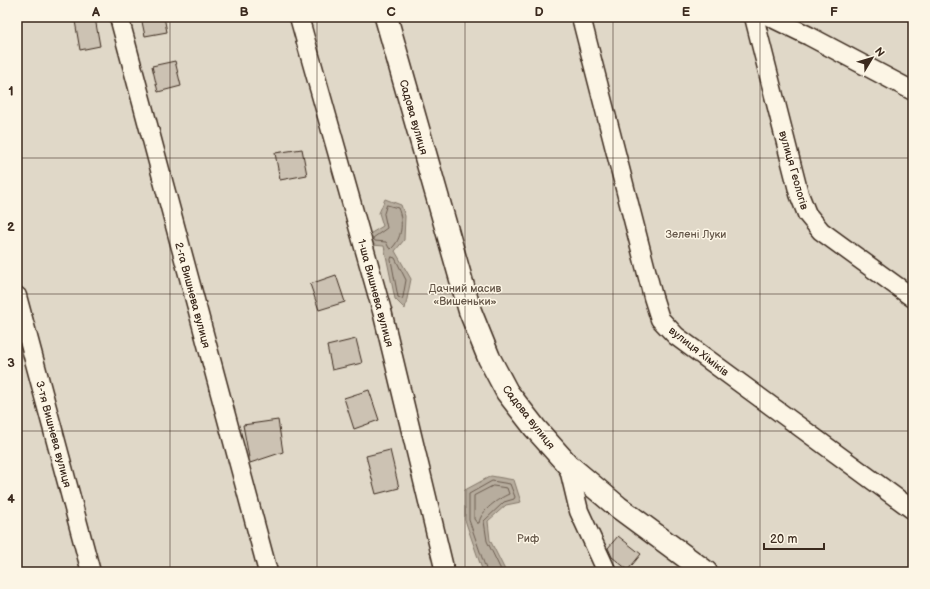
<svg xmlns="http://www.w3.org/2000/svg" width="930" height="589" font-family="'Balsamiq Sans',sans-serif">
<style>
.green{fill:#e0d8c8;stroke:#8e8173}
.water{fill:#b7ad9e;stroke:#85796b}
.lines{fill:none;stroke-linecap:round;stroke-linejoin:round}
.shore{stroke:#6d5e51;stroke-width:1}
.building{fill:#ccc2b3;stroke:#3b2a1e}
.minor-casing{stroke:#3b2a1e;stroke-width:21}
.tertiary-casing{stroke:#3b2a1e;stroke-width:25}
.minor{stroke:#fcf5e5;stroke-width:18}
.tertiary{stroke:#fcf5e5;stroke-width:22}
.grid{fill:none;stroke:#3b2a1e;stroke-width:1;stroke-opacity:0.55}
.labels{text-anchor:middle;stroke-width:3;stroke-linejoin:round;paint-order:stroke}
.street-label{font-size:11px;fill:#3b2a1e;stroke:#fcf5e5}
.park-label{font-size:11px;fill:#645648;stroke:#fcf5e5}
.neatline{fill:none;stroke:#3b2a1e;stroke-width:1.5}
.grid-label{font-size:13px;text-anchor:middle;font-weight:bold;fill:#3b2a1e}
</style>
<rect width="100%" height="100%" fill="#fcf5e5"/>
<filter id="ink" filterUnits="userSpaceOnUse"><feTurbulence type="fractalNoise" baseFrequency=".025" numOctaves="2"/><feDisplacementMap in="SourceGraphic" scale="8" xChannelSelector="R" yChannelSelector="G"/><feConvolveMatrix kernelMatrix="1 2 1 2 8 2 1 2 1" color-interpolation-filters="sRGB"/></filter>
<g filter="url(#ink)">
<!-- green -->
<rect class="green" x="17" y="17" width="896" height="555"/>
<!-- water -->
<g class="water">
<polygon points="385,199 401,205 405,216 404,240 395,251 411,279 405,309 395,299 384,246 372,245 368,235 383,226 379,213"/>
<polygon points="491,476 514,480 521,502 506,505 488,521 490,540 506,572 483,572 465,520 465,490"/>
</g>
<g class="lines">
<!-- shore -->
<g class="shore">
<path d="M387,205L398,208C404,222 402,239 391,249L389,248L386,242L375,241L373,238L387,228L384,214Z"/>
<polygon points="392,257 395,258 406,280 403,297 402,299 398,297 391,260"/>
<path d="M493,486L507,488L509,494C498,499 481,510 479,523H477L474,519V496Z"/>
<polyline points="487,572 469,520 469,494 492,481 510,484 515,497 514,499 504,502 484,521 487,541 502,572"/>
</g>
</g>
<!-- building -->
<g class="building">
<polygon points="141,17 164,17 167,32 145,36"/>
<polygon points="95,18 100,46 80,50 75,21"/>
<polygon points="175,61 181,86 158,92 152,66"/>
<polygon points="302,149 307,175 280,180 275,153"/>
<polygon points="336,275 345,302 319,310 310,284"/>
<polygon points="356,339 362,363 332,370 327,346"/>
<polygon points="369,390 379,420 354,429 344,398"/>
<polygon points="278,420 283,452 250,463 243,425"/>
<polygon points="390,450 399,488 376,494 366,456"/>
<polygon points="618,536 641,554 628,570 612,557 608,548"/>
</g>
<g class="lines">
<defs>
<g id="minor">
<polyline points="119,17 268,572"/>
<polyline points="299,17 382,311 445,572"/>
<polyline points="581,17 653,297 660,319 676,336 913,510"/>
<polyline points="754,17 799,194 807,214 821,231 913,298"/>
<polyline points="770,17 809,36 913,91"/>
<polyline points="17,296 91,572"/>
<polyline points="568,465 579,511 607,572"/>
</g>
<polyline id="tertiary" points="386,17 470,311 489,358 507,392 535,428 568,465 618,507 706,572"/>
</defs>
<!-- minor casing -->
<use href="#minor" class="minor-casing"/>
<!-- tertiary casing -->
<use href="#tertiary" class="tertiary-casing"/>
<!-- minor -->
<use href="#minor" class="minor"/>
<!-- tertiary -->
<use href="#tertiary" class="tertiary"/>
</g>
</g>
<!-- grid -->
<path class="grid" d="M170,17V572M317,17V572M465,17V572M613,17V572M760,17V572M17,158H913M17,294H913M17,431H913"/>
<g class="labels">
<!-- street labels -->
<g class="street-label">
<text transform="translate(414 117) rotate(74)" y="4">Садова вулиця</text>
<text transform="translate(794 170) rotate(74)" y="4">вулиця Геологів</text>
<text transform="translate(376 293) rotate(75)" y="4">1-ша Вишнева вулиця</text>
<text transform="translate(193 295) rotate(75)" y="4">2-га Вишнева вулиця</text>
<text transform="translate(699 351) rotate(38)" y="4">вулиця Хіміків</text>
<text transform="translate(529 417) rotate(52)" y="4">Садова вулиця</text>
<text transform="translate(54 434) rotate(75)" y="4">3-тя Вишнева вулиця</text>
</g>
<!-- park labels -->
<g class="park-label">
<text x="696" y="238">Зелені Луки</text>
<text x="465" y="292">Дачний масив<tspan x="465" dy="13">«Вишеньки»</tspan></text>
<text x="528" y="542">Риф</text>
</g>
</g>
<!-- margin -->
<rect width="930" height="589" fill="none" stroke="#fcf5e5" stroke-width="44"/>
<!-- north arrow -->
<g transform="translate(872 58) rotate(52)" stroke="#fcf5e5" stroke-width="3" paint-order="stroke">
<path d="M0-3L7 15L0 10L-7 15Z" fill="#3b2a1e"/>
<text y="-6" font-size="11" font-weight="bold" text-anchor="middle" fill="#3b2a1e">N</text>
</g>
<!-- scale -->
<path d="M764 543v6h60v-6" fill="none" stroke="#3b2a1e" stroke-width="2"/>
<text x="770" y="543" font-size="12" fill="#3b2a1e" stroke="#fcf5e5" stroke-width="3" paint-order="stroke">20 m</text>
<rect x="22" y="22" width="886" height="545" class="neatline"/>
<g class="grid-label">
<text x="96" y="16">A</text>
<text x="244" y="16">B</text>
<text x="391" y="16">C</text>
<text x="539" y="16">D</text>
<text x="686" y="16">E</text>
<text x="834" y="16">F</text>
<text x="11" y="95">1</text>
<text x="11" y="231">2</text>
<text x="11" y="367">3</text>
<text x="11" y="503">4</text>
</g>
</svg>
